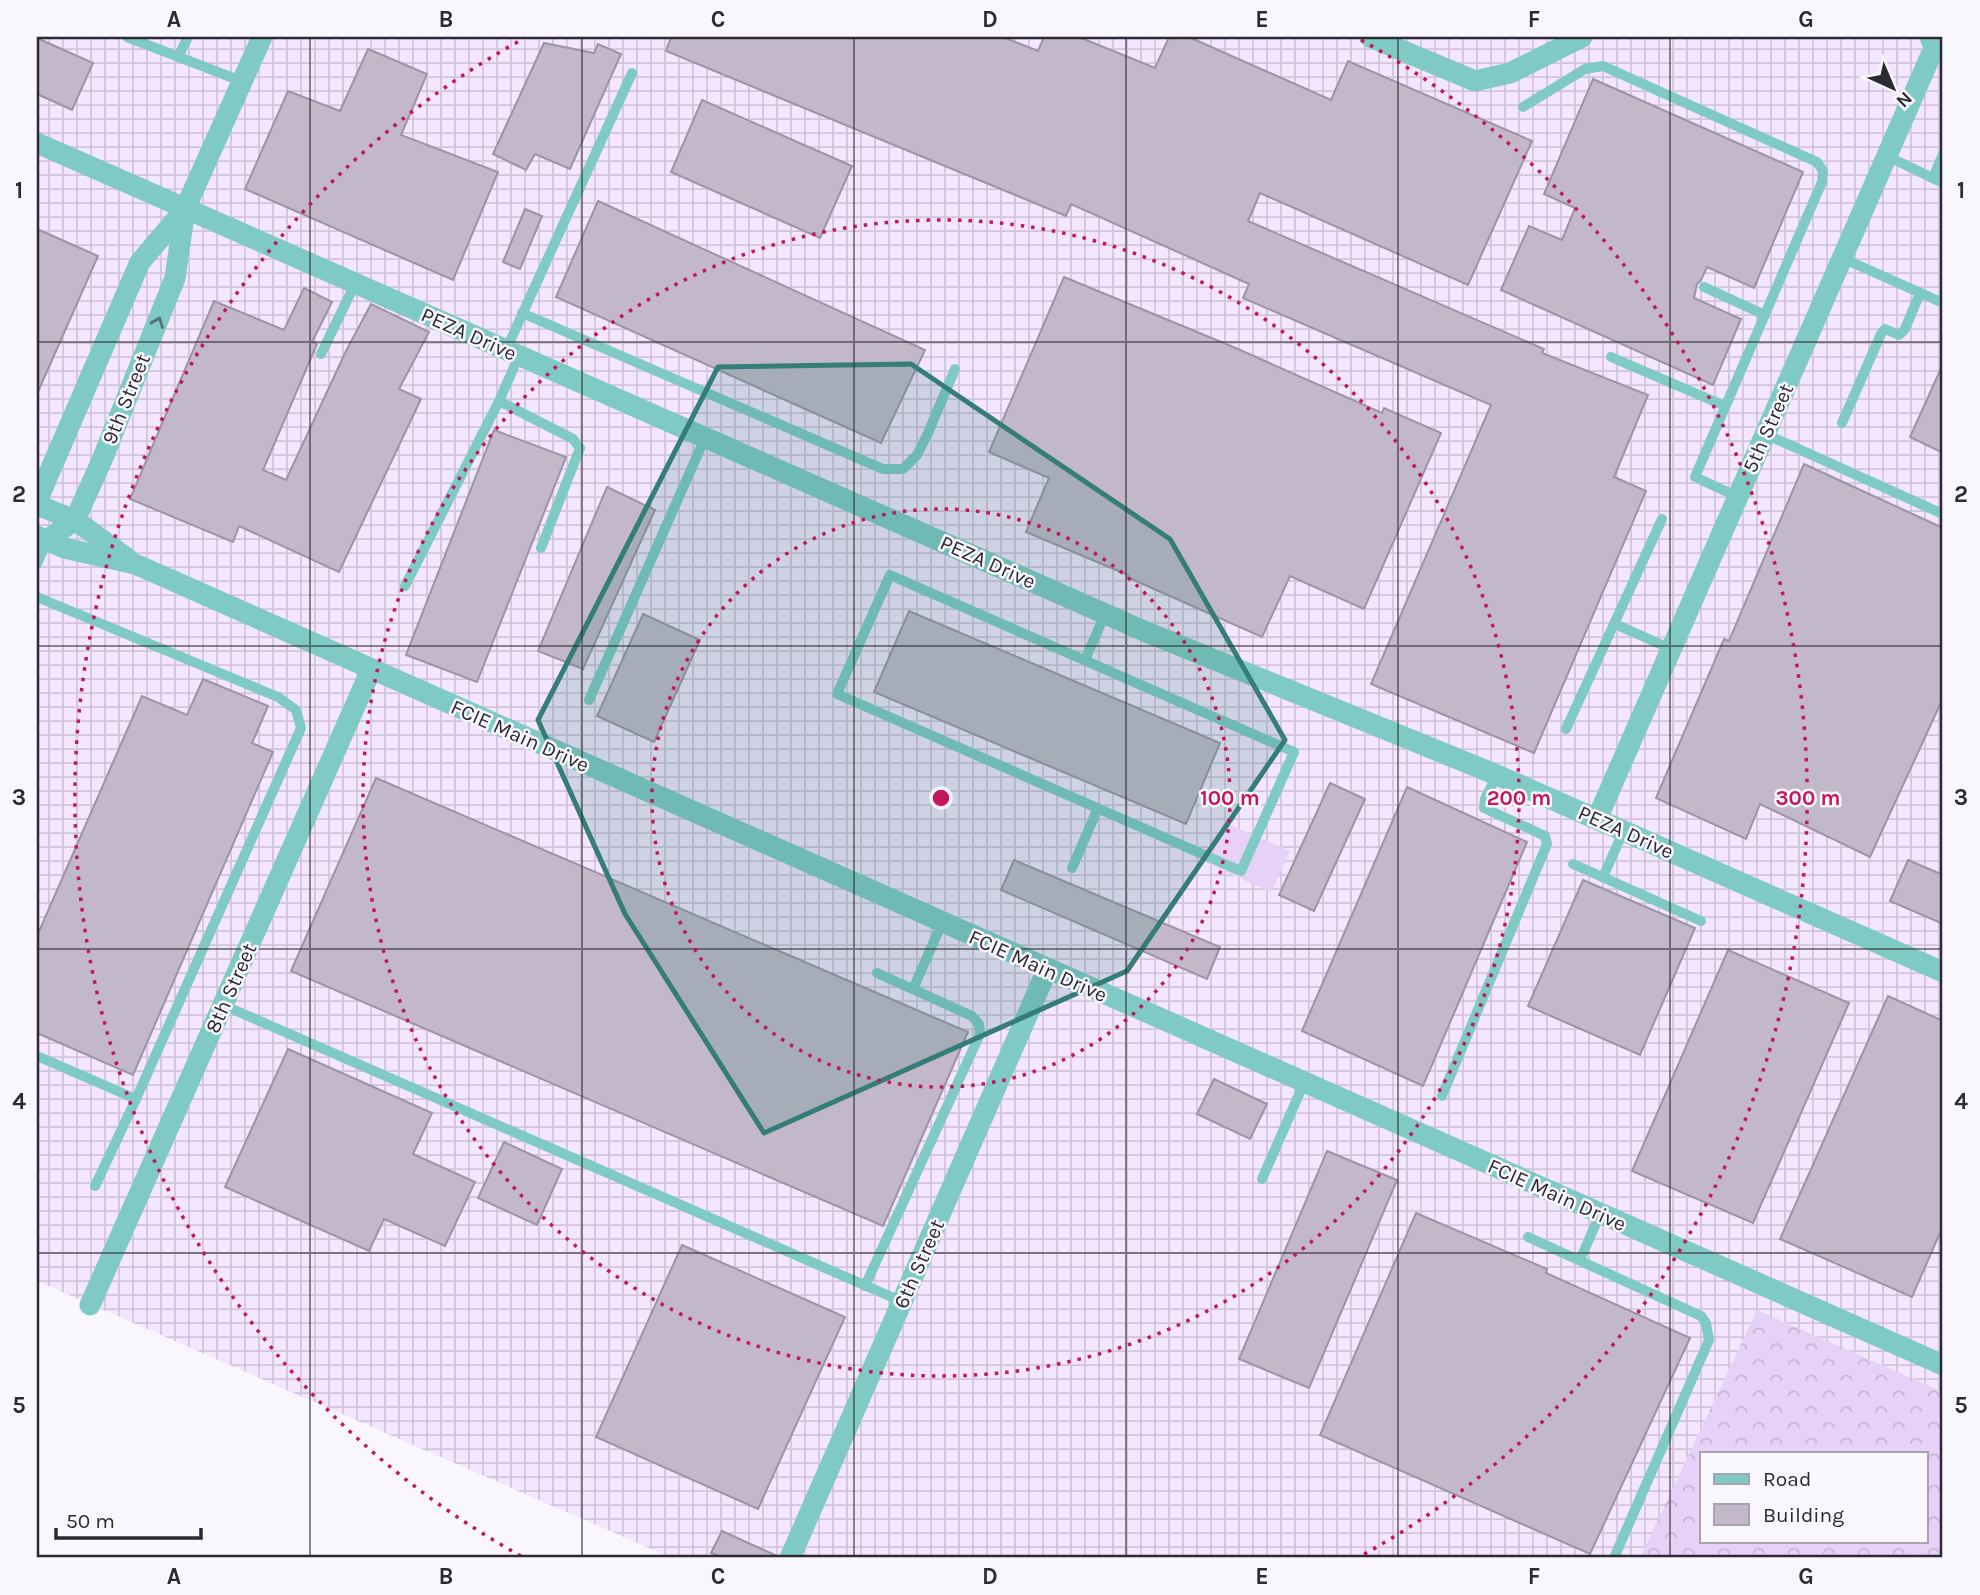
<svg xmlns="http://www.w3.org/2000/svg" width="1980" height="1595" font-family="Karla,sans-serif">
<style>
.industrial{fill:url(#industrial-grid);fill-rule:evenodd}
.forest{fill:url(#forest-crowns);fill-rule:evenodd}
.pitch{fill:#e8d1f6}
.building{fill:#c2b8c9;stroke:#9d93a4;stroke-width:2}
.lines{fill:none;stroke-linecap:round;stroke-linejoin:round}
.lane{stroke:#7fcac5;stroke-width:10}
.street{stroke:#7fcac5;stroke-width:21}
.oneway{stroke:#527274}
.marked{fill:#357d79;fill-opacity:0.2;stroke:#357d79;stroke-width:5;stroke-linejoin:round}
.grid{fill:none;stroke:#2e2a31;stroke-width:2;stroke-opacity:0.55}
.ring{fill:none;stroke:#c2185b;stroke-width:3.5;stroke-dasharray:3.5 7}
.labels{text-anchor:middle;stroke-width:5;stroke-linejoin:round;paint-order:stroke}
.street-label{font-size:21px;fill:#2e2a31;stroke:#faf6fd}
.centre{fill:#c2185b;stroke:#faf6fd;stroke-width:3.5}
.ring-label{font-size:21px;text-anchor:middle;font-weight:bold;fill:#c2185b;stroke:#faf6fd;stroke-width:5;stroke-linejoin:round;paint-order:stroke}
.neatline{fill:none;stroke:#2e2a31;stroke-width:2.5}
.grid-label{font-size:23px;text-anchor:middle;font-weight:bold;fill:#2e2a31}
</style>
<defs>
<pattern id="industrial-grid" width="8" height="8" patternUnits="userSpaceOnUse" patternTransform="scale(1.75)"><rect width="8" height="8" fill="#f5e6ff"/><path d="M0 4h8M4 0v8" fill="none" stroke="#d2c5db"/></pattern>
<pattern id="forest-crowns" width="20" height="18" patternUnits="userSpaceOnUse" patternTransform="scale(1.75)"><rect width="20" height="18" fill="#e8d1f6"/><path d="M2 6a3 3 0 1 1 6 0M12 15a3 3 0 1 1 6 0" fill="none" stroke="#c7b4d3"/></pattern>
</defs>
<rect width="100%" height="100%" fill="#faf6fd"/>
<!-- industrial -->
<path class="industrial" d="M37,37H1943V1558H672L37,1281ZM1702,1453H1926V1541H1702Z"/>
<!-- forest -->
<path class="forest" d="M1757,1310L1943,1392V1558H1640ZM1702,1453H1926V1541H1702Z"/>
<!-- pitch -->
<polygon class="pitch" points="1224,822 1290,851 1271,892 1206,863"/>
<!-- building -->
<g class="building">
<polygon points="671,37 1003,37 1038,51 1044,37 1079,37 1155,68 1169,37 1189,37 1331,100 1348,61 1532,141 1468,285 1260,193 1248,221 1544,349 1542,353 1648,395 1614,477 1646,491 1534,753 1371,684 1491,405 1243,298 1249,284 1071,204 1066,216 666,51"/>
<polygon points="37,38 93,63 72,110 37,94"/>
<polygon points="544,43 594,53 598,44 621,54 570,169 535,154 526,170 493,154"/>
<polygon points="368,49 427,74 401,135 498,172 453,280 245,189 288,91 340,111"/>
<polygon points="1593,79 1803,172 1754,288 1707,267 1701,280 1697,284 1694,298 1741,319 1713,385 1501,290 1529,226 1562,240 1575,208 1544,194"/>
<polygon points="702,100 852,166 820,238 671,172"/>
<polygon points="598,201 925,350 881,443 556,297"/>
<polygon points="525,209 542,216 520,269 503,262"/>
<polygon points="37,229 98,256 37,394"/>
<polygon points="1064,277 1231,346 1382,413 1384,408 1441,433 1364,609 1290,576 1262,637 1127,577 1128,575 1026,532 1049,478 989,452"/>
<polygon points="304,288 332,302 312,342 317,344 263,470 286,480 346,351 371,304 429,332 399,389 421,399 339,572 239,526 233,542 130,499 214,301 284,330"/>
<polygon points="1943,364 1943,453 1910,437"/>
<polygon points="494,430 566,457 477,682 406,655"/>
<polygon points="1804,464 1943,528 1943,698 1870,857 1760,804 1746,839 1656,798 1724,639 1729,641"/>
<polygon points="607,487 655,510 583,669 538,651"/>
<polygon points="909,611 1220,743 1186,824 874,692"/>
<polygon points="643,614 700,640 654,742 597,716"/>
<polygon points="203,679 268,706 252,743 273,752 133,1075 37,1033 37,936 142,696 187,715"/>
<polygon points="376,778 968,1032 883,1226 291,971"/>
<polygon points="1330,783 1365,799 1314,911 1279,895"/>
<polygon points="1407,787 1527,842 1423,1086 1302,1031"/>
<polygon points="1014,860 1220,947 1207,979 1001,890"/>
<polygon points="1908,860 1943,875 1943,924 1890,901"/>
<polygon points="1583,880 1695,928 1640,1055 1528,1006"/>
<polygon points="1728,950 1849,1003 1753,1223 1632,1171"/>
<polygon points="1888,996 1943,1021 1943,1226 1912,1297 1780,1239"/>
<polygon points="288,1049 432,1113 413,1154 475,1182 445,1246 384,1219 369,1251 225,1187"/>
<polygon points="1214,1079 1267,1104 1250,1139 1197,1114"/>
<polygon points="504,1142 562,1169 537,1225 478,1198"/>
<polygon points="1327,1151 1397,1180 1309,1388 1239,1359"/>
<polygon points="1416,1213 1547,1269 1546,1273 1690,1338 1590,1554 1320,1435"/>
<polygon points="682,1245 845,1317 758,1509 596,1437"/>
<polygon points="722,1531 777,1556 777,1558 723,1558 711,1553"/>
</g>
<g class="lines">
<!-- lane -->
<g class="lane">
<polyline points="127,37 241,81"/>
<polyline points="178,57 188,37"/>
<polyline points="1523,107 1585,69 1603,66 1817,162 1823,171 1822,182 1695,477 1738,497"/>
<polyline points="1887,156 1943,183"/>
<polyline points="1933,178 1943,154"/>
<polyline points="1842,258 1943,303"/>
<polyline points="1704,287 1765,315"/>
<polyline points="522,313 883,469 903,469 917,455 928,433 955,369"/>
<polyline points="506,350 632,73"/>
<polyline points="321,354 355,284"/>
<polyline points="1611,357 1725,406"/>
<polyline points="499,401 573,439 580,448 541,548"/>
<polyline points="1842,423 1881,334 1885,329 1899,335 1905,329 1920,293"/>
<polyline points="1765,434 1943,514"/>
<polyline points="37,564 47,540"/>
<polygon points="890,575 1294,752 1241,871 837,694"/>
<polyline points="405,586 499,401 519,356"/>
<polyline points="37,597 278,697 296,710 301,728 136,1099 95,1186"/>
<polyline points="1615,624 1671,649"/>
<polyline points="1085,660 1105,614"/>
<polyline points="589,700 705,438"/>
<polyline points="1566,729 1662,519"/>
<polyline points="1573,864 1701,921"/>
<polyline points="1072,868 1098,808"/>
<polyline points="1603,877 1624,830"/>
<polyline points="913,989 942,923"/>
<polyline points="223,1005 903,1302"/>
<polyline points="37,1056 136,1099"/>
<polyline points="1442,1096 1547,844 1545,836 1484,808 1485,799 1497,775"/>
<polyline points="1262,1179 1304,1083"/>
<polyline points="1528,1237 1701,1316 1706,1323 1709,1340 1614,1558"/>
<polyline points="1580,1260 1600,1214"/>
<polyline points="865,1286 980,1034 979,1024 972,1016 877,973"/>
</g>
<!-- street -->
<g class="street">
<polyline points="1370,37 1475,81 1510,73 1582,37"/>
<polyline points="37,143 1144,631 1497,775 1943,972"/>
<polyline points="37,501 140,262 185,209 262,37"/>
<polyline points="37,505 75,520 128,559"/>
<polyline points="37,536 64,548 135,564 1943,1365"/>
<polyline points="47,540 75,520 102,460 175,278 185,209"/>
<polyline points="1597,819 1934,48 1930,37"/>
<polyline points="90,1305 371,670"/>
<polyline points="790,1558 1047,970"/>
</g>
</g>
<!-- one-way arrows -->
<defs><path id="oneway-chevron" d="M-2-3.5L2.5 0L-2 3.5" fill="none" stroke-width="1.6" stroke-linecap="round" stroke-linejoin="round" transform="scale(1.75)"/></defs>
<use class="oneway" href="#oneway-chevron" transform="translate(158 322) rotate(-68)"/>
<!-- marked area -->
<path class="marked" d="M911,364L1170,539L1285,740L1127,971L764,1133L625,914L538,720L718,367Z"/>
<!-- grid -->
<path class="grid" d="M310,37V1558M582,37V1558M854,37V1558M1126,37V1558M1398,37V1558M1670,37V1558M37,342H1943M37,646H1943M37,949H1943M37,1253H1943"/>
<!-- distance rings -->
<g class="ring">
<circle cx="941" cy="798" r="289"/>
<circle cx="941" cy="798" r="578"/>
<path d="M521 1556A867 867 0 0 1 521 40M1361 40A867 867 0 0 1 1361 1556"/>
</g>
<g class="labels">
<!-- street labels -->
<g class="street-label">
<text transform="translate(469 334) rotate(24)" y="7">PEZA Drive</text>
<text transform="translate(126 399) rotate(-68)" y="7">9th Street</text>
<text transform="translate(1768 428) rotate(-66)" y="7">5th Street</text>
<text transform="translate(988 562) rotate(24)" y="7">PEZA Drive</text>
<text transform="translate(520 736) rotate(24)" y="7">FCIE Main Drive</text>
<text transform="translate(1626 832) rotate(24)" y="7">PEZA Drive</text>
<text transform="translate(1038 966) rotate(24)" y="7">FCIE Main Drive</text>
<text transform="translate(231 988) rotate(-66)" y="7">8th Street</text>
<text transform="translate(1557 1195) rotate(24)" y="7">FCIE Main Drive</text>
<text transform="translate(919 1264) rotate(-66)" y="7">6th Street</text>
</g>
</g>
<circle cx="941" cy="798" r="10" class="centre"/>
<g class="ring-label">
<text x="1230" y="805">100 m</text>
<text x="1519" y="805">200 m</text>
<text x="1808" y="805">300 m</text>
</g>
<!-- border -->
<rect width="1980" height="1595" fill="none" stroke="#faf6fd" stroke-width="77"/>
<!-- legend -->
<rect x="1700" y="1452" width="228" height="91" fill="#faf6fd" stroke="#a8a4ab" stroke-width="2"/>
<rect x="1714" y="1474" width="35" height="10" fill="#7fcac5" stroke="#a8a4ab" stroke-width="2"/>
<text x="1763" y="1486" font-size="21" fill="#2e2a31">Road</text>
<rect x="1714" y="1504" width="35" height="21" fill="#c2b8c9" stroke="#a8a4ab" stroke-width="2"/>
<text x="1763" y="1522" font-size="21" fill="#2e2a31">Building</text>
<!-- north arrow -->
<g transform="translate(1893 88) rotate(136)" stroke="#faf6fd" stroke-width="5" paint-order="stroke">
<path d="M0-5L12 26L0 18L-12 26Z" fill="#2e2a31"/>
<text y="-10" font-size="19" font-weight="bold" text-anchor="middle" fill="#2e2a31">N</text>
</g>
<!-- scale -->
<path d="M56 1528v10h145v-10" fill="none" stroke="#2e2a31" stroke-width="3.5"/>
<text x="66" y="1528" font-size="21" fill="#2e2a31" stroke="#faf6fd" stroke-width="5" paint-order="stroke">50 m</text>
<rect x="38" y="38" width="1903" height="1518" class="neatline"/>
<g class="grid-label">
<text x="174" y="27">A</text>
<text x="446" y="27">B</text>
<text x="718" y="27">C</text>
<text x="990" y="27">D</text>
<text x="1262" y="27">E</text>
<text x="1534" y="27">F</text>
<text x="1806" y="27">G</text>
<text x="19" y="198">1</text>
<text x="1961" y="198">1</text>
<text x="19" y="502">2</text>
<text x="1961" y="502">2</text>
<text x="19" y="805">3</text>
<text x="1961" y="805">3</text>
<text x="19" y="1109">4</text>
<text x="1961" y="1109">4</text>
<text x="19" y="1413">5</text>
<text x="1961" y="1413">5</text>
<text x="174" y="1584">A</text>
<text x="446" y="1584">B</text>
<text x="718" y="1584">C</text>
<text x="990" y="1584">D</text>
<text x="1262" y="1584">E</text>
<text x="1534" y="1584">F</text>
<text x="1806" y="1584">G</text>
</g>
</svg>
